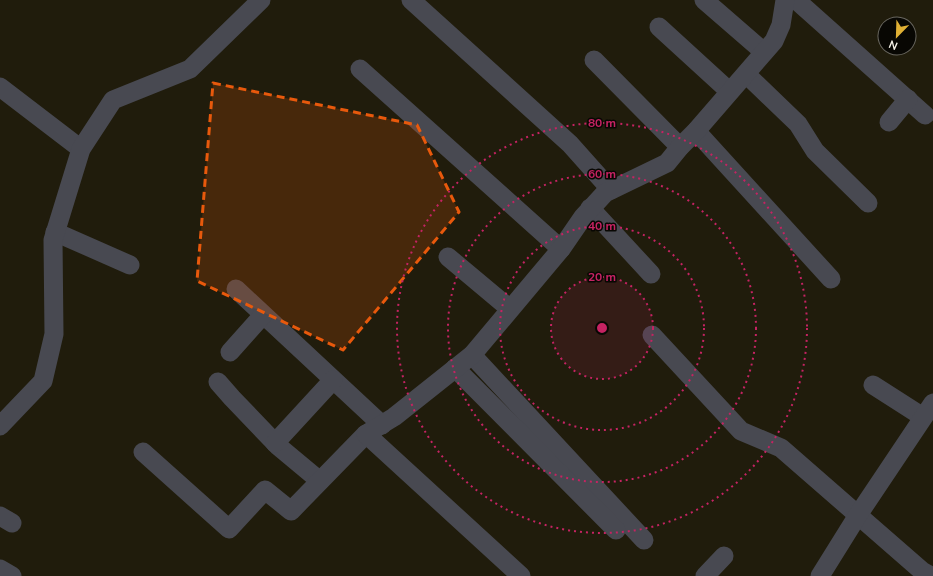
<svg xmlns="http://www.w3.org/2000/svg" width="933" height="576" font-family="'Nunito Sans',sans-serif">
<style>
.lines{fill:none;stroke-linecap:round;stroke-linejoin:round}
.minor{stroke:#484951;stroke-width:19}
.marked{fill:#e8590c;fill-opacity:0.2;stroke:#e8590c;stroke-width:3;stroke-dasharray:8 5;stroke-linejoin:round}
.ring{fill:none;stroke:#c52362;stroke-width:2;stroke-dasharray:2 4}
.centre{fill:#c52362;stroke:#080703;stroke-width:2}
.ring-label{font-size:12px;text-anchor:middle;font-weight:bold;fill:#c52362;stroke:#080703;stroke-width:3;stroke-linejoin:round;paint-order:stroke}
</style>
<rect width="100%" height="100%" fill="#201c0c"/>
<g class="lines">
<!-- minor -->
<g class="minor">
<polyline points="411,0 570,144 611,190"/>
<polyline points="704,0 764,52"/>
<polyline points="796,0 925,115"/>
<polyline points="659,27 729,91"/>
<polyline points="594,60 680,147"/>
<polyline points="360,69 561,249"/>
<polyline points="746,74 798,124 815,151 868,203"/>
<polyline points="0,87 81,149"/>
<polyline points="889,122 908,99"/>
<polyline points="696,131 831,279"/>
<polyline points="590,208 651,274"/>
<polyline points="55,232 130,265"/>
<polyline points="448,257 510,309"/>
<polyline points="236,289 382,425"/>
<polyline points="652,335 741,431 781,448 922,571 931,576"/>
<polyline points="230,352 263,315"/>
<polyline points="472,355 644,540"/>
<polyline points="455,368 616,530"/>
<polyline points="218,382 232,398 278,446 320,481"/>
<polyline points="873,385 923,417"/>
<polyline points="0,426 43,381 54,334 53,240 81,149 113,100 190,69 261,0"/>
<polyline points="275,443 333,380"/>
<polyline points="143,452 229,529 265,490 291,511 366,434"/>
<polyline points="0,516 12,523"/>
<polyline points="0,569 12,576"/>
<polyline points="521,576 366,434 394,417 472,355 561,249 583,217 605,193 667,163 680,147 696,131 774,41 781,25 785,0"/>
<polyline points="705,576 724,556"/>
<polyline points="820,576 858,515 933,403"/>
</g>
</g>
<!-- marked area -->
<path class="marked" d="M213,83L417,125L459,212L343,350L197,281Z"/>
<!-- distance rings -->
<circle cx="602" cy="328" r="51" fill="#c52362" fill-opacity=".12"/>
<g class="ring">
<circle cx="602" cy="328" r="51"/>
<circle cx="602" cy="328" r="102"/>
<circle cx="602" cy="328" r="154"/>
<circle cx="602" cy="328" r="205"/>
</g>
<circle cx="602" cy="328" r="6" class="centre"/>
<g class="ring-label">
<text x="602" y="127">80 m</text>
<text x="602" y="178">60 m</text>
<text x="602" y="230">40 m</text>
<text x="602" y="281">20 m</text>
</g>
<!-- north arrow -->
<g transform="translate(897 36) rotate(203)"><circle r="19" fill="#080703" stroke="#68665f"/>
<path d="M0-3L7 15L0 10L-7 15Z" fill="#e0b034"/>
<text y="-6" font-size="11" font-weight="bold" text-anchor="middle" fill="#f7f4e9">N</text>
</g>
</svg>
